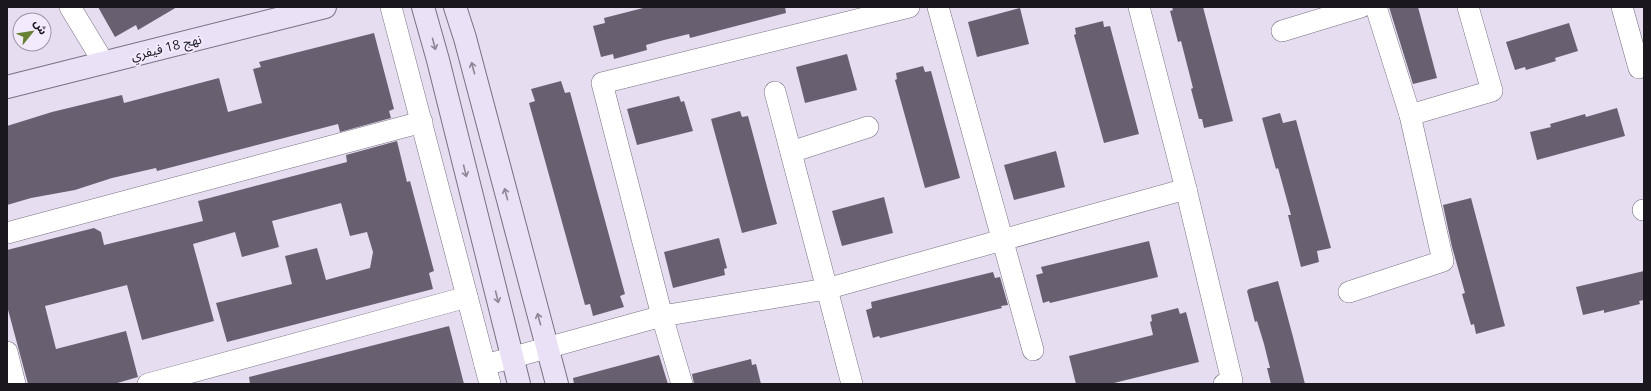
<svg xmlns="http://www.w3.org/2000/svg" width="1651" height="391" font-family="'Open Sans','Noto Sans Arabic',sans-serif">
<style>
.building{fill:#686071}
.lines{fill:none;stroke-linecap:round;stroke-linejoin:round}
.minor-casing{stroke:#787182;stroke-width:22}
.secondary-casing{stroke:#787182;stroke-width:24}
.minor{stroke:#fff;stroke-width:21}
.secondary{stroke:#ebe1f7;stroke-width:22}
.oneway{stroke:#8d8695}
.labels{text-anchor:middle;stroke-width:4;stroke-linejoin:round;paint-order:stroke}
.street-label{font-size:13px;fill:#1a171e;stroke:#f3eafe}
</style>
<rect width="100%" height="100%" fill="#e6ddf1"/>
<!-- building -->
<g class="building">
<polygon points="98,7 177,7 138,30 136,25 115,37"/>
<polygon points="647,7 785,7 786,13 690,38 689,34 664,40 646,45 647,50 614,59 613,54 601,57 593,26 605,23 604,18"/>
<polygon points="1172,7 1203,7 1233,121 1204,128 1202,119 1199,119 1191,89 1193,88 1181,41 1178,42 1170,11 1173,10"/>
<polygon points="1389,7 1418,7 1437,78 1413,84"/>
<polygon points="1020,8 1029,44 977,57 968,22"/>
<polygon points="1103,21 1104,27 1110,26 1139,134 1104,143 1074,35 1076,34 1075,28"/>
<polygon points="1569,23 1578,51 1555,58 1556,61 1526,70 1525,67 1515,70 1506,42"/>
<polygon points="374,33 394,109 389,111 391,118 340,132 338,124 157,171 156,168 112,178 75,190 31,198 7,205 7,126 52,112 122,95 124,103 219,78 228,112 262,103 253,69 261,67 259,62"/>
<polygon points="847,54 857,90 805,103 796,67"/>
<polygon points="923,66 925,72 931,71 960,178 925,188 895,80 897,79 896,73"/>
<polygon points="561,81 565,93 570,92 625,294 620,296 624,307 593,316 590,304 585,305 529,103 535,101 531,89"/>
<polygon points="679,96 681,102 684,101 693,131 637,145 627,109"/>
<polygon points="1617,108 1625,136 1537,160 1530,132 1551,127 1550,124 1585,114 1586,117"/>
<polygon points="740,111 742,117 748,116 777,224 742,233 711,119"/>
<polygon points="1280,113 1283,123 1296,120 1331,248 1317,251 1319,262 1301,267 1288,215 1291,215 1278,168 1276,169 1262,118"/>
<polygon points="397,141 407,182 410,181 434,271 429,273 433,289 227,342 216,303 292,284 285,256 317,248 326,280 370,268 373,252 367,232 350,236 341,203 272,221 279,247 242,257 235,232 193,244 214,321 142,340 127,285 45,306 56,349 126,331 138,377 114,384 28,384 7,306 7,250 94,228 101,232 104,245 203,221 198,201 347,162 346,155"/>
<polygon points="1056,151 1065,187 1014,200 1004,165"/>
<polygon points="884,197 893,233 842,246 832,211"/>
<polygon points="1471,198 1505,326 1476,334 1474,324 1471,325 1462,294 1465,293 1452,247 1443,205"/>
<polygon points="719,238 727,268 724,269 725,275 673,288 664,252"/>
<polygon points="1149,241 1158,277 1050,303 1049,301 1043,303 1036,275 1043,273 1041,267"/>
<polygon points="1644,271 1644,300 1639,301 1640,304 1604,313 1604,310 1583,315 1576,287"/>
<polygon points="993,272 995,278 1000,277 1008,305 1001,306 1002,308 880,338 879,336 873,338 866,310 872,308 871,302"/>
<polygon points="1278,281 1293,337 1305,384 1271,384 1267,368 1270,368 1264,344 1257,321 1255,322 1247,291 1249,289"/>
<polygon points="1178,308 1180,314 1186,312 1199,362 1110,384 1076,384 1069,356 1153,335 1150,322 1152,321 1151,315"/>
<polygon points="449,326 464,384 250,384 249,377"/>
<polygon points="659,355 668,384 574,384 573,378"/>
<polygon points="751,359 752,365 756,364 761,384 694,384 692,374"/>
</g>
<g class="lines">
<defs>
<g id="minor">
<polyline points="70,7 104,63"/>
<polyline points="391,7 490,384"/>
<polyline points="938,7 1033,350"/>
<polyline points="1376,7 1410,115 1492,91 1468,7"/>
<polyline points="1622,7 1639,68"/>
<polyline points="1282,31 1361,7"/>
<polyline points="775,92 852,384"/>
<polyline points="791,152 868,127"/>
<polyline points="1186,189 1232,381 1224,384"/>
<polyline points="1643,210 1644,210"/>
<polyline points="7,233 422,122"/>
<polyline points="1349,292 1443,261 1410,115"/>
<polyline points="7,352 15,384"/>
<polyline points="485,365 662,316 826,289 1186,189 1139,7"/>
<polyline points="148,384 467,297"/>
<polyline points="682,384 662,316 602,83 909,7"/>
</g>
<g id="secondary">
<polyline points="423,7 438,60 519,384"/>
<polyline points="455,7 465,38 557,384"/>
<polyline points="7,87 325,7"/>
</g>
</defs>
<!-- minor casing -->
<use href="#minor" class="minor-casing"/>
<!-- secondary casing -->
<use href="#secondary" class="secondary-casing"/>
<!-- minor -->
<use href="#minor" class="minor"/>
<!-- secondary -->
<use href="#secondary" class="secondary"/>
</g>
<!-- one-way arrows -->
<defs><path id="oneway-shaft" d="M-6 0H5M1.5-3L5.5 0L1.5 3" fill="none" stroke-width="1.6" stroke-linecap="round" stroke-linejoin="round"/></defs>
<g class="oneway">
<use href="#oneway-shaft" transform="translate(434 44) rotate(75)"/>
<use href="#oneway-shaft" transform="translate(473 68) rotate(-105)"/>
<use href="#oneway-shaft" transform="translate(465 171) rotate(76)"/>
<use href="#oneway-shaft" transform="translate(506 194) rotate(-105)"/>
<use href="#oneway-shaft" transform="translate(497 297) rotate(76)"/>
<use href="#oneway-shaft" transform="translate(539 319) rotate(-105)"/>
</g>
<g class="labels">
<!-- street labels -->
<g class="street-label">
<text transform="translate(166 47) rotate(-14)" y="5">نهج 18 فيفري</text>
</g>
</g>
<!-- border -->
<rect width="1651" height="391" fill="none" stroke="#1a171e" stroke-width="16"/>
<!-- north arrow -->
<g transform="translate(32 32) rotate(60)"><circle r="19" fill="#f3eafe" stroke="#9c96a4"/>
<path d="M0-3L7 15L0 10L-7 15Z" fill="#678134"/>
<text y="-6" font-size="11" font-weight="bold" text-anchor="middle" fill="#1a171e">ش</text>
</g>
</svg>
